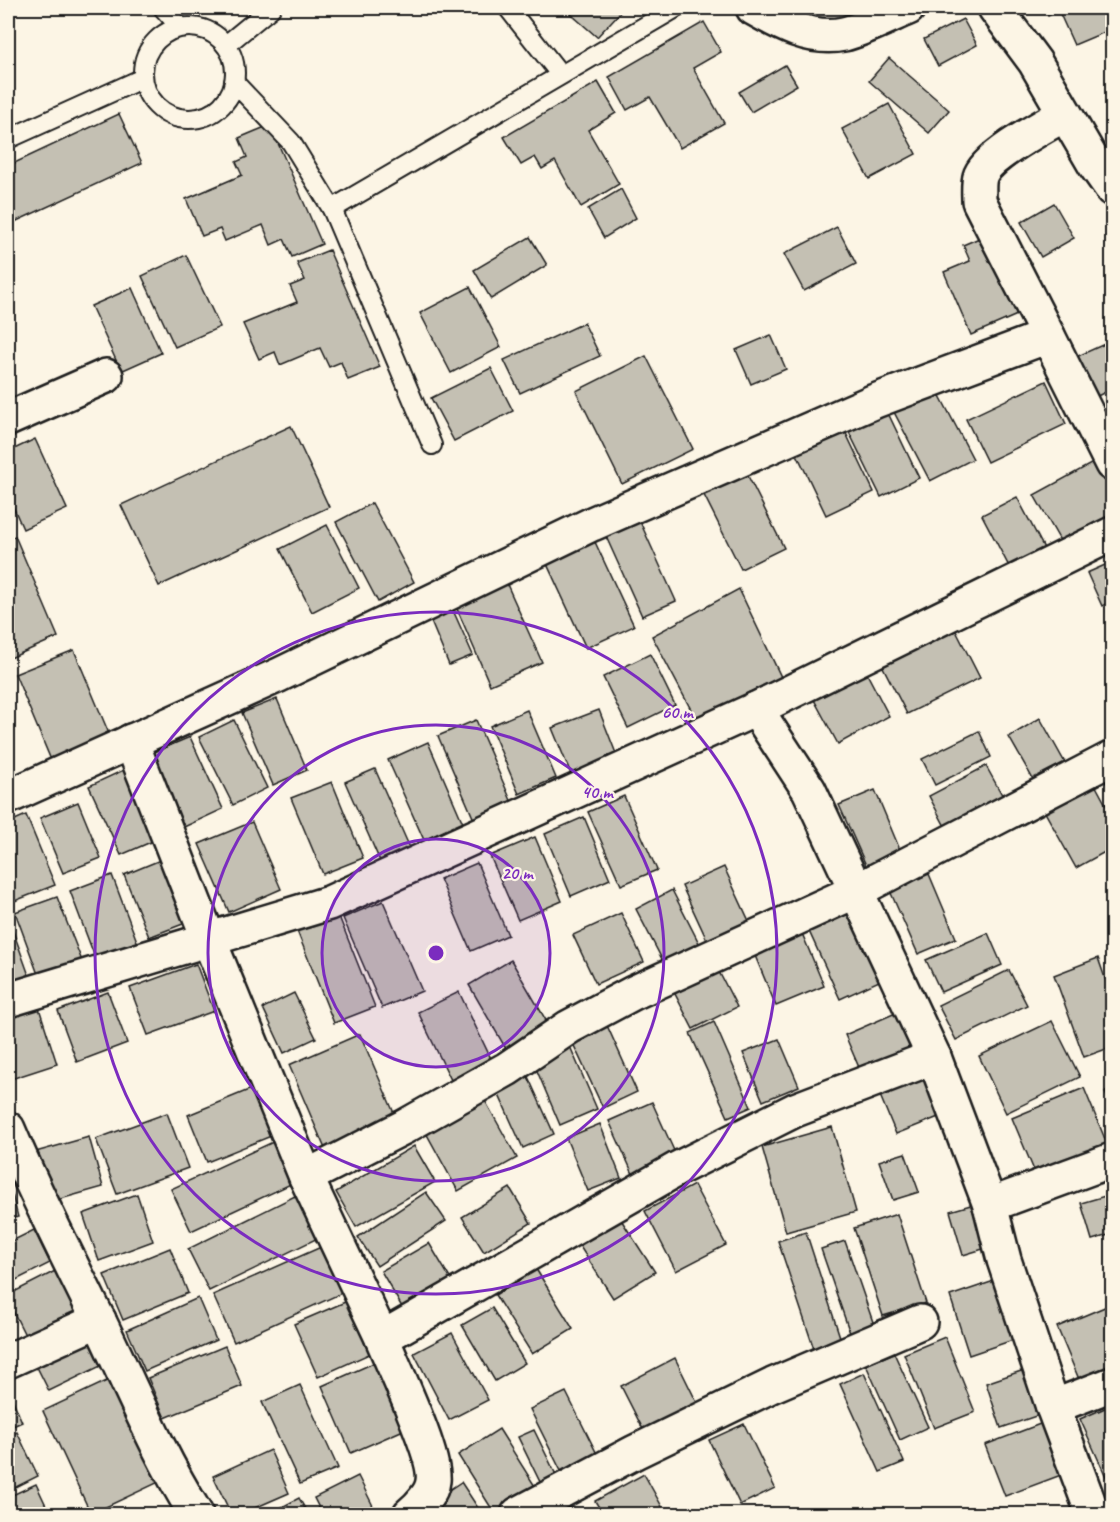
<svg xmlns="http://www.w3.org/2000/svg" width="1120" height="1522" font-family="Caveat,sans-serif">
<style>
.building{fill:#c4c0b3;stroke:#1c1c1c;stroke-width:1.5}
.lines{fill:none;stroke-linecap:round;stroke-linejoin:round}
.service-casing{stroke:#1c1c1c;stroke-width:22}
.minor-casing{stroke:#1c1c1c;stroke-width:38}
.tertiary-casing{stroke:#1c1c1c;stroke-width:38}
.service{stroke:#fcf5e5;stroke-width:18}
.minor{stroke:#fcf5e5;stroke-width:33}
.tertiary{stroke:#fcf5e5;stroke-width:33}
.ring{fill:none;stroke:#7b2cbf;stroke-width:3}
.centre{fill:#7b2cbf;stroke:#fcf5e5;stroke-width:3}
.ring-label{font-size:18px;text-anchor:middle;font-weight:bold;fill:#7b2cbf;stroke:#fcf5e5;stroke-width:4.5;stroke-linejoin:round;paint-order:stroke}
</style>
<rect width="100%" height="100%" fill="#fcf5e5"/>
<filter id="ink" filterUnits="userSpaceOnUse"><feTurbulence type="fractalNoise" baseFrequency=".0167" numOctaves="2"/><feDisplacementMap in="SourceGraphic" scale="12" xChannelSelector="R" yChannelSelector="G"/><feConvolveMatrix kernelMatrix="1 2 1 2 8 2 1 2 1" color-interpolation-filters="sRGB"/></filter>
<g filter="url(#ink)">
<!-- building -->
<g class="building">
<polygon points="564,8 624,8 597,37"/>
<polygon points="1044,8 1066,8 1048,16"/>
<polygon points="1075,8 1112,8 1112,29 1074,45 1060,14"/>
<polygon points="963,19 977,45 938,66 924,39"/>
<polygon points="704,22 721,52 693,68 724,123 680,148 650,97 627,110 609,77"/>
<polygon points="889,58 949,110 929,133 869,81"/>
<polygon points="785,65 797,85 751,112 739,92"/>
<polygon points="598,82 616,113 588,130 619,184 581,207 555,161 542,169 535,157 521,165 504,137"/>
<polygon points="889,104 916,154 869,179 842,129"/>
<polygon points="119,114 142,163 8,225 8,166"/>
<polygon points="270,125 322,244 292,257 284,239 271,245 263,225 225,241 220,229 202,236 186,199 242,175 236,162 247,157 239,138"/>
<polygon points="621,189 636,218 604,238 588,209"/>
<polygon points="1054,203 1074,238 1041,257 1021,222"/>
<polygon points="837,227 856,264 804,291 784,254"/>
<polygon points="984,236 1017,315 971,335 944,272 970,261 963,245"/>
<polygon points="530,237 547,265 491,299 474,270"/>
<polygon points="329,250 380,367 348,380 341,362 329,367 320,348 280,365 275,352 259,359 243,324 297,302 290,286 305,280 297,263"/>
<polygon points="186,255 220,327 175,347 142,276"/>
<polygon points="470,287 501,347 451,373 420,313"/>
<polygon points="132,288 161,353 121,371 91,306"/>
<polygon points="584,323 600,356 520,393 504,360"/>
<polygon points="771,335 786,369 751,384 736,350"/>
<polygon points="1109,342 1112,348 1112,389 1089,400 1069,360"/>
<polygon points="646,356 693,449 622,484 576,391"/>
<polygon points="491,368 513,411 454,441 431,398"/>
<polygon points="1046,381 1066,424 987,462 966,419"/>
<polygon points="937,390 973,459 930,481 894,412"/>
<polygon points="1112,408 1112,439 1101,413"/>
<polygon points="887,411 919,478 881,497 848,430"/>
<polygon points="291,426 329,507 159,586 121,505"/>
<polygon points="843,427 874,492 826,515 795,450"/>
<polygon points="35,439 67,509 23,529 8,495 8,452"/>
<polygon points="1100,459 1112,482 1112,525 1066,551 1034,495"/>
<polygon points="744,468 784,548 741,569 701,489"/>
<polygon points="1017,497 1048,556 1013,574 982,515"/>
<polygon points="372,503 414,582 378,602 336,522"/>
<polygon points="637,515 676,601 642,616 603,530"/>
<polygon points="327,525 359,588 312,612 280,549"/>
<polygon points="15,536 58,637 8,659 8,539"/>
<polygon points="595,542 634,626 586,648 547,564"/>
<polygon points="1112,562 1112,601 1102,606 1087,573"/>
<polygon points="505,580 542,662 490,685 454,602"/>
<polygon points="739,589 781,677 696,719 652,636"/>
<polygon points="452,608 473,655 449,665 429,617"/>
<polygon points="1112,608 1112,625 1107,611"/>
<polygon points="954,627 980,678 907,714 881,663"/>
<polygon points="74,650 110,736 51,760 15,674"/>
<polygon points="650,654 675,705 628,728 603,677"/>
<polygon points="864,668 889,716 838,744 812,696"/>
<polygon points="277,699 307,770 273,785 242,713"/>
<polygon points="527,710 556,778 519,794 490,726"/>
<polygon points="599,710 617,756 571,774 552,728"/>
<polygon points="1040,718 1069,770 1038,788 1009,737"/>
<polygon points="234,720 267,788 233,805 199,737"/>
<polygon points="476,720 513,805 475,822 438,736"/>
<polygon points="979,731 991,757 935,785 922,759"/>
<polygon points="190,737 223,809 184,827 150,754"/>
<polygon points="428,742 463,823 424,840 388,760"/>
<polygon points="986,766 1006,802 948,832 929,796"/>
<polygon points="128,768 160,838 121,855 89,786"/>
<polygon points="375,769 410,848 380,861 345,782"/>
<polygon points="1112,769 1112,794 1102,775"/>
<polygon points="1091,777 1112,816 1112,848 1076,868 1041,805"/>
<polygon points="332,782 363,858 323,874 291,798"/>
<polygon points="875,790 903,857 869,872 839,805"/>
<polygon points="624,796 657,870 621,885 588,812"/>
<polygon points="78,802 101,858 63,873 40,818"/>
<polygon points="26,815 55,885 12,902 8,892 8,823"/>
<polygon points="584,817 610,879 571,896 545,834"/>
<polygon points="252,822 281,889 229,912 199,844"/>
<polygon points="535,837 562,901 518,920 490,856"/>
<polygon points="170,856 196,919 149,937 124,875"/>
<polygon points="477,863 508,935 471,951 440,879"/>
<polygon points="724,867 749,921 707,940 682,886"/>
<polygon points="929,874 956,938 918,954 890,891"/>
<polygon points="112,875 138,944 96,960 70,891"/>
<polygon points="672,890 700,945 664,963 636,909"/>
<polygon points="57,897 82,961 39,977 15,912"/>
<polygon points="383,901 422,991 382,1008 343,918"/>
<polygon points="856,907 888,977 840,999 808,929"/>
<polygon points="621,913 644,962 596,984 573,935"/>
<polygon points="338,914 375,1007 334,1023 297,931"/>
<polygon points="8,917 31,981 8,990"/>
<polygon points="801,931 824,986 776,1006 753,951"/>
<polygon points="988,933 1002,965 941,992 926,960"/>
<polygon points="1098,958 1112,998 1112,1047 1084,1057 1054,975"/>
<polygon points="511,960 551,1029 509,1054 469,985"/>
<polygon points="196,964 214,1011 148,1035 130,988"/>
<polygon points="716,966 737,1007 693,1029 672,988"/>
<polygon points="1009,970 1027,1005 956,1040 938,1005"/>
<polygon points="108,992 127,1043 77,1062 58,1011"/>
<polygon points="459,992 494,1065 453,1084 418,1012"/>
<polygon points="294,993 316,1038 284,1053 263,1008"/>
<polygon points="39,1008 57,1064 8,1080 8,1018"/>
<polygon points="898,1012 918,1057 864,1079 845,1035"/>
<polygon points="605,1021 637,1092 603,1108 570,1037"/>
<polygon points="1052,1021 1080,1077 1006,1113 979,1056"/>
<polygon points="714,1022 751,1107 728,1117 690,1033"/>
<polygon points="360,1034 397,1120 326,1151 289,1065"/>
<polygon points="779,1039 799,1086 763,1101 743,1053"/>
<polygon points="569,1044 597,1109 560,1125 532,1059"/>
<polygon points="525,1070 554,1134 523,1148 494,1084"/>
<polygon points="930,1072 946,1114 896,1134 879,1093"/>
<polygon points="256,1087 276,1134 207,1162 188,1115"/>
<polygon points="1084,1088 1110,1151 1038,1180 1012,1118"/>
<polygon points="1112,1090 1112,1110 1105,1092"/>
<polygon points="483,1097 517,1158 458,1191 424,1129"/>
<polygon points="652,1102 676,1155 633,1174 609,1121"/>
<polygon points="167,1113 188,1168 117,1194 96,1139"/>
<polygon points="600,1124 621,1178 588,1191 566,1138"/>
<polygon points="832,1127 856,1212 786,1232 762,1147"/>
<polygon points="89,1137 103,1187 46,1203 32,1153"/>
<polygon points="273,1142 293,1183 191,1231 171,1189"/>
<polygon points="414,1146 435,1182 356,1227 336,1192"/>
<polygon points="905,1153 919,1192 893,1200 879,1161"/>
<polygon points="8,1179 18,1217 8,1220"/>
<polygon points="694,1185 726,1245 676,1271 645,1211"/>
<polygon points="510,1188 531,1223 484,1252 462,1217"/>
<polygon points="426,1192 446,1221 377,1266 358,1237"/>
<polygon points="301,1193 322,1236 209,1291 188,1249"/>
<polygon points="137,1194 153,1241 99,1261 83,1214"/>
<polygon points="1112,1194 1112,1234 1092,1240 1081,1203"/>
<polygon points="981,1202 993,1246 963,1255 950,1211"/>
<polygon points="897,1214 926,1303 883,1316 854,1228"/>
<polygon points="618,1215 655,1272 613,1298 577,1242"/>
<polygon points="34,1230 50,1263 8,1284 8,1243"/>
<polygon points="806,1232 841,1340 814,1349 778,1241"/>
<polygon points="845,1241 874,1325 850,1333 821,1249"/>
<polygon points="429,1243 454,1285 406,1314 381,1271"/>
<polygon points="321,1247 342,1293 234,1342 213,1295"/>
<polygon points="170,1248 188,1293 123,1320 104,1275"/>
<polygon points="63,1267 84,1309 27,1339 8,1301 8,1295"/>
<polygon points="536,1269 573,1329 532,1354 495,1295"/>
<polygon points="1000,1279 1019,1338 969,1355 950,1296"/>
<polygon points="198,1298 216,1340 145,1371 127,1330"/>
<polygon points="352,1299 376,1351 318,1377 294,1324"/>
<polygon points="1112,1304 1112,1371 1081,1384 1057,1327"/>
<polygon points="492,1308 525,1363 495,1381 462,1325"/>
<polygon points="94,1330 109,1362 49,1391 33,1359"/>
<polygon points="452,1333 488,1400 449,1420 414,1353"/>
<polygon points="945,1337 975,1412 934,1428 904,1354"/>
<polygon points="225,1346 242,1386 165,1418 148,1378"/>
<polygon points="894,1353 928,1427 900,1440 866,1365"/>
<polygon points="675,1358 703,1415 649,1441 621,1386"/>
<polygon points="378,1361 408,1428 351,1453 322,1386"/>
<polygon points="1024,1370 1039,1415 1001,1428 986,1383"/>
<polygon points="864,1373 904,1462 880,1472 840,1384"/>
<polygon points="111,1379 159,1482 91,1514 43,1411"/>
<polygon points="300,1385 338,1468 300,1484 262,1402"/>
<polygon points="8,1388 22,1422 8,1428"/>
<polygon points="566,1392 601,1462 565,1479 530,1409"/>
<polygon points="1112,1405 1112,1490 1080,1419"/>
<polygon points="1048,1421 1069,1472 1005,1496 985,1445"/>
<polygon points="744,1424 775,1488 740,1505 709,1440"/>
<polygon points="499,1429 538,1491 500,1514 495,1514 458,1455"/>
<polygon points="534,1430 559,1481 543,1488 518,1437"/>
<polygon points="17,1432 38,1476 8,1491 8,1437"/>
<polygon points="270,1450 289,1493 241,1514 231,1514 213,1476"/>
<polygon points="644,1474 666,1514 603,1514 595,1501"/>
<polygon points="358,1476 377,1514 322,1514 314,1498"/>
<polygon points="461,1482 482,1514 435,1514 428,1504"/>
<polygon points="36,1484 50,1514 8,1514 8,1497"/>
<polygon points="299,1498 308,1514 269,1514"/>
</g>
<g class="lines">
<defs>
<g id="service">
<polyline points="163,8 180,27"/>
<polyline points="508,8 560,74"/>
<circle cx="189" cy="73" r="46"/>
<polyline points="226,45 271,8"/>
<polyline points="234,82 291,142 332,209 432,445"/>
<polyline points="8,139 143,78"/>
<polyline points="332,209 676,8"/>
</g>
<g id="minor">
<path d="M1048,336L979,201C979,193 978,184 980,177C985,157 1046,125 1065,114"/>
<polyline points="8,419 106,376"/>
<polyline points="756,709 1112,534"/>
<polyline points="131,741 209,940 306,1177 382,1338 677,1169 795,1110 934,1057"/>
<polyline points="8,797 279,675 592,524 875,401 1048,336 1112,464"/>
<polyline points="8,1000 329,903 756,709 809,790 934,1057 990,1205 1004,1260 1053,1407 1093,1514"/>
<path d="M8,1129C36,1196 70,1261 102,1327C132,1390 159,1455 196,1514"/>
<polyline points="306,1177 404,1127 507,1069 569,1027 633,993 856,891 1112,758"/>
<polyline points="990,1205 1112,1160"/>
<path d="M382,1338C393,1366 437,1456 433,1481C432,1493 419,1507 410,1514"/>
<polyline points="8,1361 99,1320"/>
<polyline points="1053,1407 1112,1384"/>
<polyline points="518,1514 635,1452 773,1385 920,1322"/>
</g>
<g id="tertiary">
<path d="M753,8C781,24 811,41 844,34C862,30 891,15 908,8"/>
<polyline points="995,8 1035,62 1095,165 1112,189"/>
</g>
</defs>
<!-- service casing -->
<use href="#service" class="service-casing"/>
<!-- minor casing -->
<use href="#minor" class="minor-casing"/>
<!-- tertiary casing -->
<use href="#tertiary" class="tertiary-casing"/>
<!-- service -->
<use href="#service" class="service"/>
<!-- minor -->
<use href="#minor" class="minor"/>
<!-- tertiary -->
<use href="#tertiary" class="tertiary"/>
</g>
</g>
<!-- distance rings -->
<circle cx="436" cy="953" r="114" fill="#7b2cbf" fill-opacity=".12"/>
<g class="ring">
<circle cx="436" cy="953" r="114"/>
<circle cx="436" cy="953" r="228"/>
<circle cx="436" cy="953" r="341"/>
</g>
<circle cx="436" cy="953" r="9" class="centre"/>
<g class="ring-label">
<text x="677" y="718">60 m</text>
<text x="597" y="798">40 m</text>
<text x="517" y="879">20 m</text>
</g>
<!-- margin -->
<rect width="1120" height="1522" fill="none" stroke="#fcf5e5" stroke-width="30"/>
<rect x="15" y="15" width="1090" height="1492" fill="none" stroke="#1c1c1c" stroke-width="2" filter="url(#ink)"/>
</svg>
